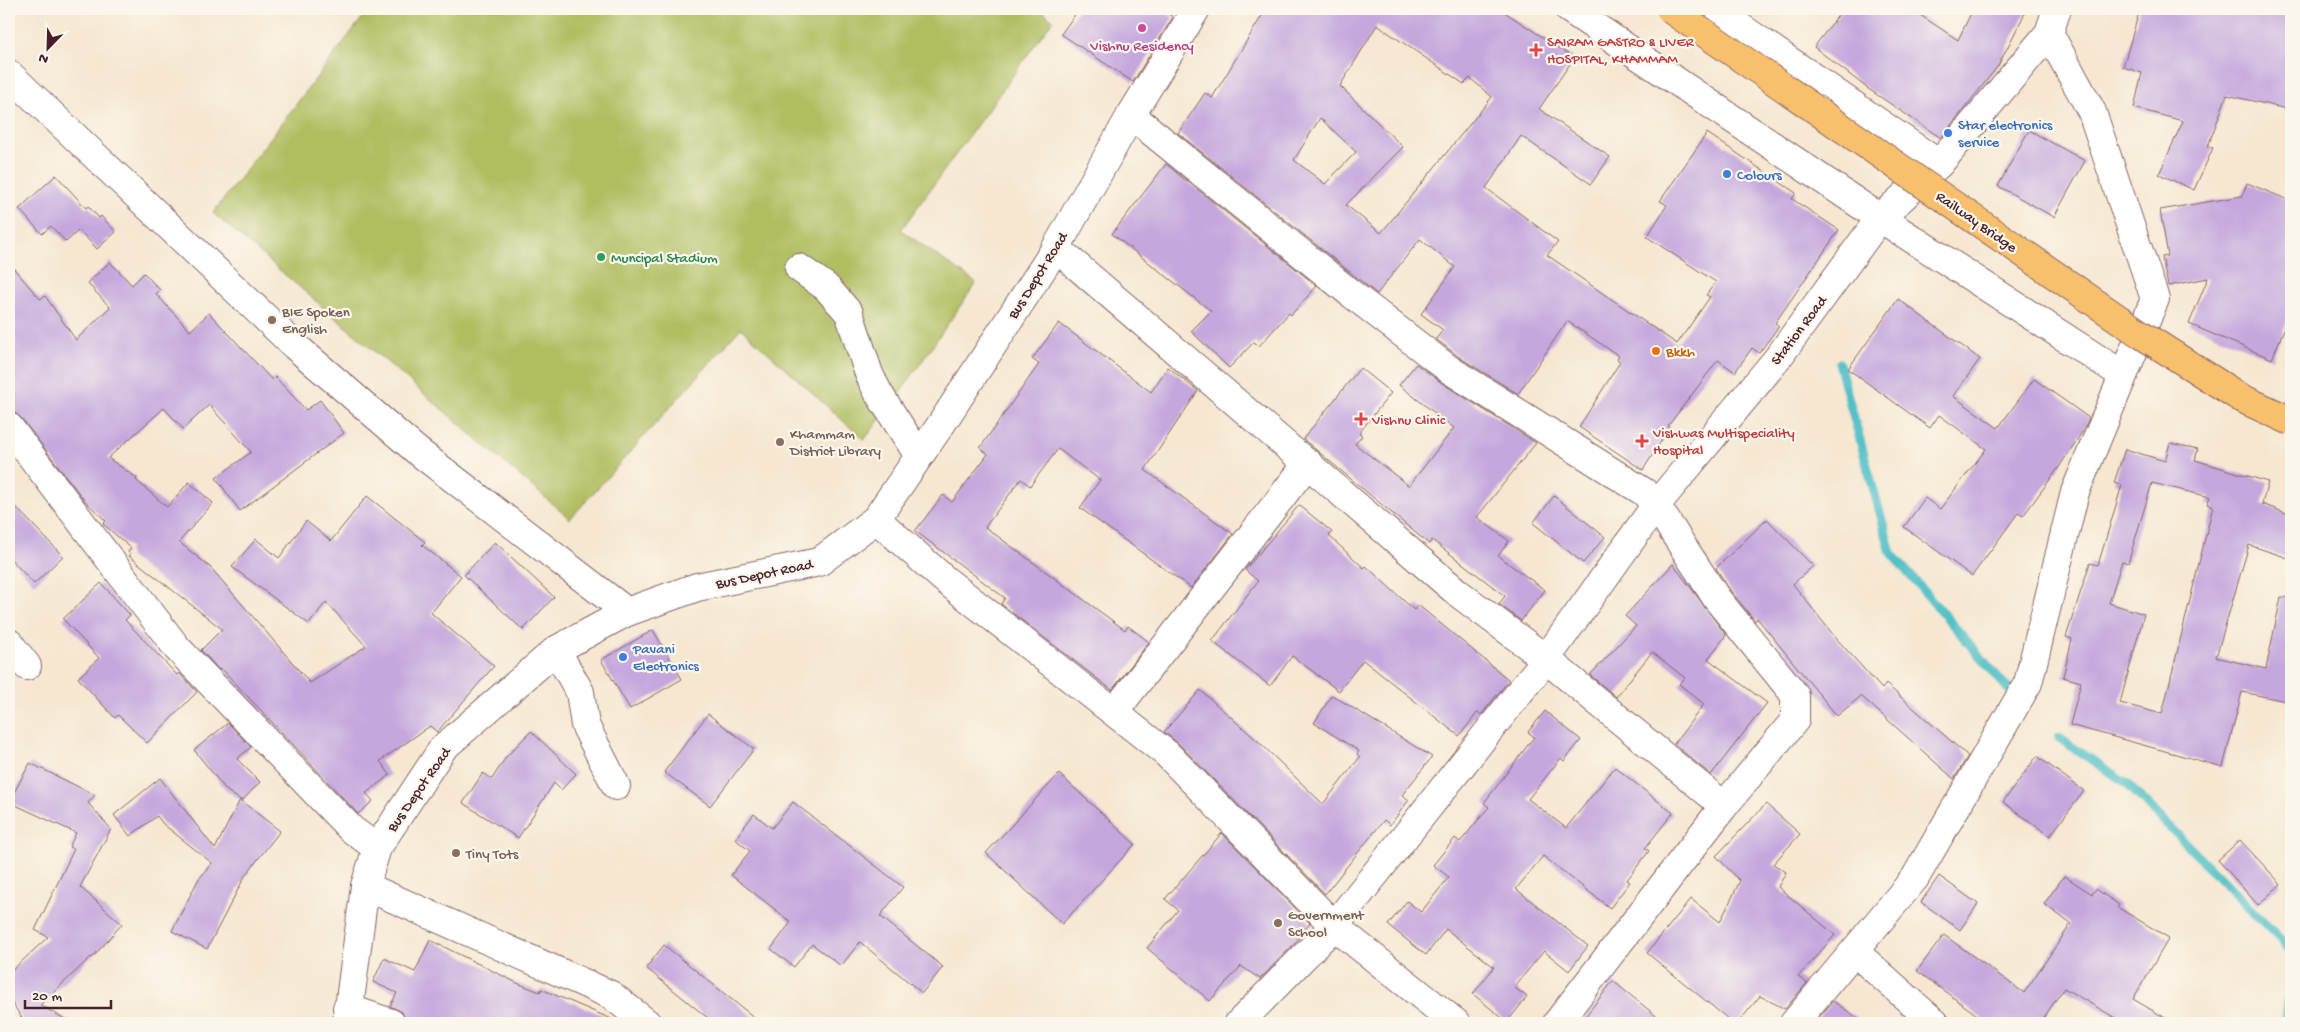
<svg xmlns="http://www.w3.org/2000/svg" width="2300" height="1032" font-family="'Gochi Hand',sans-serif">
<style>
.green{fill:#b0be60;stroke:#7d6e46}
.lines{fill:none;stroke-linecap:round;stroke-linejoin:round}
.stream{stroke:#51c0c7;stroke-width:9}
.building{fill:#c4a7dd;fill-rule:evenodd}
.minor-casing{stroke:#866565;stroke-width:30}
.minor{stroke:#fff;stroke-width:28}
.major-bridge-casing{stroke:#866565;stroke-width:30;stroke-linecap:butt}
.major-bridge{stroke:#f8bf6c;stroke-width:28}
.hotel-dot{fill:#d1479c;stroke:#fbf7ec;stroke-width:2}
.health-dot{fill:#e0444e;stroke:#fbf7ec;stroke-width:2}
.shop-dot{fill:#3f7fe0;stroke:#fbf7ec;stroke-width:2}
.leisure-dot{fill:#2e9e5b;stroke:#fbf7ec;stroke-width:2}
.education-dot{fill:#8d6e63;stroke:#fbf7ec;stroke-width:2}
.food-dot{fill:#e8710a;stroke:#fbf7ec;stroke-width:2}
.labels{text-anchor:middle;stroke-width:4.5;stroke-linejoin:round;paint-order:stroke}
.health-label{font-size:15px;fill:#be3a42;stroke:#fbf7ec;text-anchor:start}
.hotel-label{font-size:15px;fill:#b23c85;stroke:#fbf7ec}
.shop-label{font-size:15px;fill:#366cbe;stroke:#fbf7ec;text-anchor:start}
.street-label{font-size:15px;fill:#4a1f2b;stroke:#fbf7ec}
.leisure-label{font-size:15px;fill:#27864d;stroke:#fbf7ec;text-anchor:start}
.education-label{font-size:15px;fill:#785e54;stroke:#fbf7ec;text-anchor:start}
.food-label{font-size:15px;fill:#c56008;stroke:#fbf7ec;text-anchor:start}
</style>
<rect width="100%" height="100%" fill="#fbf7ec"/>
<filter id="ink" filterUnits="userSpaceOnUse"><feTurbulence type="fractalNoise" baseFrequency=".02" numOctaves="2"/><feDisplacementMap in="SourceGraphic" scale="10" xChannelSelector="R" yChannelSelector="G"/><feConvolveMatrix kernelMatrix="1 2 1 2 8 2 1 2 1" color-interpolation-filters="sRGB"/></filter>
<filter id="wash" filterUnits="userSpaceOnUse"><feTurbulence type="fractalNoise" baseFrequency=".0096" numOctaves="4" result="noise"/><feDisplacementMap in="SourceGraphic" scale="20" xChannelSelector="R" yChannelSelector="G"/><feGaussianBlur stdDeviation="1.12" result="paint"/><feColorMatrix in="noise" values="0 0 0 0 0 0 0 0 0 0 0 0 0 0 0 0 0 1.4 0 .05"/><feComposite in="paint" operator="in"/></filter>
<g filter="url(#wash)">
<rect width="100%" height="100%" fill="#f6e7d1"/>
<!-- green -->
<polygon class="green" points="369,9 1040,9 1053,20 901,230 976,283 900,393 864,440 741,328 570,519 213,213"/>
<g class="lines">
<!-- stream -->
<g class="stream">
<polyline points="1839,363 1891,553 2015,697"/>
<polyline points="2059,738 2125,782 2291,950"/>
<polyline points="2285,1023 2291,984"/>
</g>
</g>
<g id="blocks">
<!-- building -->
<g class="building">
<polygon points="1079,9 1160,9 1173,17 1133,82 1061,34"/>
<path d="M1266,9H1500L1574,58L1539,109L1610,157L1591,184L1521,136L1486,188L1558,242L1547,255L1677,344L1710,297L1706,295L1716,282L1647,237L1667,205L1660,201L1707,133L1796,193L1792,199L1839,230L1775,323L1779,326L1759,353L1752,348L1735,372L1718,360L1668,426L1670,427L1643,470L1579,427L1620,362L1617,359L1619,356L1567,321L1518,394L1459,357L1436,339L1443,330L1421,314L1455,267L1420,239L1377,294L1178,133L1205,93L1212,98ZM1377,25L1464,84L1470,78L1492,97L1381,233L1346,205L1403,147L1340,86ZM1320,118L1356,152L1325,184L1294,160Z"/>
<polygon points="1843,9 1911,9 1958,40 1973,9 2027,9 1998,66 1941,138 1867,88 1814,47"/>
<polygon points="2140,9 2291,9 2291,110 2227,95 2208,146 2213,148 2194,190 2159,174 2183,121 2134,108 2142,73 2123,67"/>
<polygon points="2029,130 2085,161 2054,217 1998,186"/>
<polygon points="1166,164 1317,286 1291,315 1289,313 1259,346 1254,342 1229,368 1191,331 1211,311 1112,234"/>
<polygon points="56,175 86,208 88,206 99,218 101,216 116,232 97,249 79,230 66,242 51,226 42,234 19,209"/>
<polygon points="2247,183 2291,201 2291,312 2272,359 2189,324 2208,278 2168,286 2162,257 2168,256 2160,210 2242,196"/>
<polygon points="110,262 132,285 144,273 160,290 156,294 190,331 209,313 272,380 275,377 306,410 320,400 344,433 240,511 216,478 251,452 209,405 183,429 164,408 108,458 137,478 136,480 167,507 189,482 213,503 179,542 211,568 310,683 366,646 326,602 309,624 232,567 256,539 279,558 306,521 331,541 367,496 425,542 422,545 461,576 431,613 494,666 437,732 430,726 380,761 390,775 366,793 373,801 358,814 221,668 219,670 201,650 222,629 129,556 131,555 128,552 131,548 103,524 106,521 85,501 21,418 15,413 9,412 9,263 40,299 45,296 76,340 110,307 87,283"/>
<polygon points="1898,299 1980,359 1953,396 1998,428 2034,379 2089,418 2083,431 2057,470 2023,516 2018,513 1972,576 1904,527 1925,498 1940,509 1986,449 1939,415 1930,428 1848,369"/>
<polygon points="1059,323 1151,392 1168,367 1198,391 1145,470 1233,534 1191,588 1080,508 1100,480 1058,449 1030,486 1021,479 985,527 1125,630 1128,626 1149,642 1112,690 1001,604 1005,598 915,531 943,495 952,502 988,454 980,448 1039,364 1032,359"/>
<polygon points="1416,364 1442,383 1536,443 1477,517 1509,541 1498,556 1545,590 1521,621 1499,604 1505,596 1432,540 1429,544 1303,439 1360,368 1391,393 1359,433 1362,436 1355,444 1409,486 1454,428 1399,385"/>
<path d="M2170,443L2198,449L2195,460L2268,482L2262,504L2291,515V559L2249,545L2216,657L2266,669L2281,597L2291,598V702L2242,692L2223,767L2070,725L2081,682L2063,677L2072,639L2066,637L2090,563L2098,565L2122,485L2114,483L2125,449L2165,461ZM2152,483L2210,497L2207,504L2213,506L2162,714L2120,703L2144,614L2109,603L2122,561L2128,563Z"/>
<polygon points="1554,496 1605,537 1583,563 1533,523"/>
<polygon points="9,500 63,556 34,584 9,557"/>
<polygon points="1299,505 1332,532 1329,536 1364,568 1366,566 1414,610 1418,605 1509,680 1481,715 1478,712 1459,736 1363,660 1339,691 1292,656 1270,686 1212,641 1258,581 1245,570"/>
<polygon points="1767,519 1813,566 1793,584 1835,637 1882,689 1886,684 1968,756 1954,779 1861,696 1837,716 1757,618 1755,621 1730,590 1716,568"/>
<polygon points="495,542 554,597 523,630 464,575"/>
<polygon points="1673,564 1726,635 1708,659 1767,703 1711,775 1674,744 1704,704 1679,684 1685,678 1652,652 1616,697 1590,675 1636,626 1625,616"/>
<polygon points="101,583 130,615 125,620 177,675 179,673 197,692 147,743 118,715 115,718 78,678 99,658 63,619"/>
<polygon points="653,630 682,679 630,709 601,660"/>
<polygon points="1200,690 1259,742 1323,804 1360,757 1357,754 1359,751 1314,723 1332,695 1432,757 1402,795 1409,800 1390,825 1384,820 1325,894 1178,743 1164,732"/>
<polygon points="1545,711 1581,740 1564,761 1561,758 1528,799 1566,828 1615,767 1673,813 1645,848 1649,851 1627,880 1630,882 1610,908 1543,856 1516,889 1588,946 1569,971 1544,951 1514,987 1527,997 1507,1022 1473,994 1494,967 1446,929 1426,955 1388,925 1407,901 1421,912 1449,877 1433,865 1455,838 1460,842 1489,807 1484,803 1534,737 1528,732"/>
<polygon points="708,714 754,749 710,806 664,772"/>
<polygon points="228,723 251,747 237,759 260,782 242,801 227,791 194,750"/>
<polygon points="531,731 576,774 561,790 554,783 518,838 463,803 483,773 492,779 506,757"/>
<polygon points="2037,756 2084,791 2050,836 2003,802"/>
<polygon points="30,763 95,795 88,803 111,829 80,887 122,924 92,958 91,957 40,1005 72,1023 25,1023 9,998 9,973 48,937 35,930 74,849 69,847 76,833 9,802"/>
<polygon points="1059,774 1135,844 1062,924 986,853"/>
<polygon points="160,778 215,849 240,800 280,831 245,876 207,949 172,931 198,880 212,863 163,824 157,816 130,836 114,815"/>
<polygon points="793,802 903,887 880,916 943,967 922,993 860,942 841,966 812,944 794,967 771,949 791,922 731,875 750,851 735,839 754,814 772,828"/>
<polygon points="1766,804 1800,834 1773,864 1786,872 1778,887 1835,935 1798,977 1807,983 1785,1009 1760,996 1738,1023 1733,1023 1647,953 1691,899 1720,922 1740,881 1716,856"/>
<polygon points="1222,833 1310,923 1295,943 1260,979 1241,966 1210,1001 1147,948 1178,910 1165,899"/>
<polygon points="2240,840 2281,884 2258,905 2218,860"/>
<polygon points="1939,876 1978,904 1960,930 1921,902"/>
<polygon points="2064,876 2092,894 2096,889 2119,905 2117,907 2169,938 2133,999 2174,1023 2124,1023 2064,988 2040,1023 1988,1023 1917,971 1944,935 2024,993 2071,924 2044,904"/>
<polygon points="430,940 517,983 540,992 541,989 621,1023 406,1023 402,1012 390,1006 397,993 373,982 384,958 415,972"/>
<polygon points="664,945 761,1023 714,1023 646,968"/>
<polygon points="1613,981 1665,1023 1580,1023"/>
<polygon points="1833,1001 1865,1023 1814,1023"/>
</g>
</g>
</g>
<g filter="url(#ink)">
<use href="#blocks" fill-opacity="0" stroke="#866565" stroke-width="1"/>
<g class="lines">
<defs>
<g id="minor">
<polyline points="1569,9 1880,218 2123,375"/>
<polyline points="1714,9 1939,164"/>
<polyline points="9,74 295,346 416,450 627,612"/>
<polyline points="1131,115 1349,292 1450,370 1644,492 1656,505 1717,599 1795,695 1795,720 1724,806 1557,1023"/>
<polyline points="1056,248 1458,593 1546,659 1724,806"/>
<polyline points="799,268 826,287 849,313 869,374 879,394 919,456"/>
<polyline points="9,427 177,648 351,829 377,848"/>
<polyline points="876,519 944,579 1167,754 1334,926 1456,1023"/>
<polyline points="9,643 27,666"/>
<polyline points="556,650 580,692 585,725 616,786"/>
<polyline points="1115,711 1308,463"/>
<polyline points="365,886 611,995 647,1023"/>
<polyline points="1855,952 1935,1023"/>
<polyline points="347,1008 391,1023"/>
<polyline points="347,1023 365,886 377,848 443,748 556,650 627,612 697,587 819,562 876,519 942,423 1056,248 1131,115 1196,9"/>
<polyline points="1239,1023 1334,926 1546,659 1656,505 1777,359 1880,218 1939,164 2049,33 2057,9"/>
<polyline points="1794,1023 1915,878 2028,683 2075,492 2155,299 2092,112 2049,33"/>
</g>
</defs>
<!-- minor casing -->
<use href="#minor" class="minor-casing"/>
<!-- minor -->
<use href="#minor" class="minor"/>
<defs>
<polyline id="major-bridge" points="1670,9 2139,333 2241,398 2291,421"/>
</defs>
<!-- major-bridge casing -->
<use href="#major-bridge" class="major-bridge-casing"/>
<!-- major-bridge -->
<use href="#major-bridge" class="major-bridge"/>
</g>
</g>
<!-- markers -->
<circle class="hotel-dot" cx="1142" cy="28" r="5"/>
<g class="health-dot">
<path d="M1533.5 42.5h5v5h5v5h-5v5h-5v-5h-5v-5h5z"/>
<path d="M1358.5 411.5h5v5h5v5h-5v5h-5v-5h-5v-5h5z"/>
<path d="M1639.5 433.5h5v5h5v5h-5v5h-5v-5h-5v-5h5z"/>
</g>
<g class="shop-dot">
<circle cx="1948" cy="133" r="5"/>
<circle cx="1727" cy="174" r="5"/>
<circle cx="623" cy="657" r="5"/>
</g>
<circle class="leisure-dot" cx="601" cy="257" r="5"/>
<g class="education-dot">
<circle cx="272" cy="320" r="5"/>
<circle cx="780" cy="442" r="5"/>
<circle cx="456" cy="853" r="5"/>
<circle cx="1278" cy="923" r="5"/>
</g>
<circle class="food-dot" cx="1656" cy="351" r="5"/>
<g class="labels">
<!-- health labels -->
<g class="health-label">
<text x="1547" y="46">SAIRAM GASTRO &amp; LIVER<tspan x="1547" dy="17">HOSPITAL, KHAMMAM</tspan></text>
<text x="1372" y="424">Vishnu Clinic</text>
<text x="1653" y="437">Vishwas Multispeciality<tspan x="1653" dy="17">Hospital</tspan></text>
</g>
<!-- hotel labels -->
<g class="hotel-label">
<text x="1142" y="50">Vishnu Residency</text>
</g>
<!-- shop labels -->
<g class="shop-label">
<text x="1958" y="129">Star electronics<tspan x="1958" dy="17">service</tspan></text>
<text x="1737" y="179">Colours</text>
<text x="633" y="653">Pavani<tspan x="633" dy="17">Electronics</tspan></text>
</g>
<!-- street labels -->
<g class="street-label">
<text transform="translate(1977 221) rotate(35)" y="5">Railway Bridge</text>
<text transform="translate(1037 275) rotate(-58)" y="5">Bus Depot Road</text>
<text transform="translate(1798 330) rotate(-53)" y="5">Station Road</text>
<text transform="translate(764 573) rotate(-12)" y="5">Bus Depot Road</text>
<text transform="translate(418 789) rotate(-55)" y="5">Bus Depot Road</text>
</g>
<!-- leisure labels -->
<g class="leisure-label">
<text x="611" y="262">Muncipal Stadium</text>
</g>
<!-- education labels -->
<g class="education-label">
<text x="282" y="316">BIE Spoken<tspan x="282" dy="17">English</tspan></text>
<text x="790" y="438">Khammam<tspan x="790" dy="17">District Library</tspan></text>
<text x="466" y="858">Tiny Tots</text>
<text x="1288" y="919">Government<tspan x="1288" dy="17">School</tspan></text>
</g>
<!-- food labels -->
<g class="food-label">
<text x="1666" y="356">Bkkh</text>
</g>
</g>
<!-- margin -->
<rect width="2300" height="1032" fill="none" stroke="#fbf7ec" stroke-width="30"/>
<!-- north arrow -->
<g transform="translate(48 48) rotate(203)" stroke="#fbf7ec" stroke-width="4" paint-order="stroke">
<path d="M0-4L9 19L0 12L-9 19Z" fill="#4a1f2b"/>
<text y="-8" font-size="14" font-weight="bold" text-anchor="middle" fill="#4a1f2b">N</text>
</g>
<!-- scale -->
<path d="M25 1000v8h86v-8" fill="none" stroke="#4a1f2b" stroke-width="2.5"/>
<text x="32" y="1000" font-size="15" fill="#4a1f2b" stroke="#fbf7ec" stroke-width="4" paint-order="stroke">20 m</text>
</svg>
